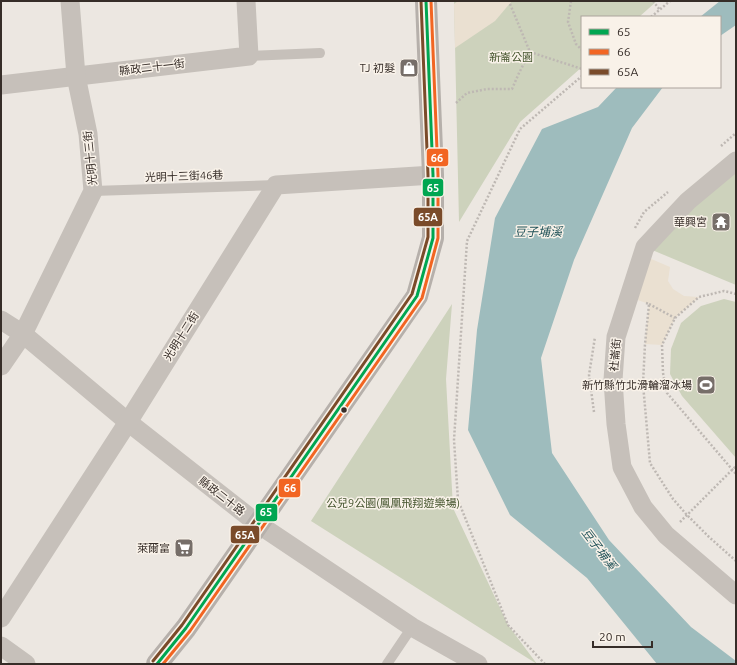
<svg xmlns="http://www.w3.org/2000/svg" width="737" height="665" font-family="Ubuntu,'Noto Sans TC',sans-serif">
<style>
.green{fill:#cdd2bc}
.plaza{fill:#eae0d1}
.water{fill:#9ebcbd}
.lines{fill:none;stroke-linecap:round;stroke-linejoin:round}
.path{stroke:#beb8b3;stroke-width:2.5;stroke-dasharray:2 2;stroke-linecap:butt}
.lane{stroke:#c6c0ba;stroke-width:10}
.street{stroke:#c6c0ba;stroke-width:19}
.secondary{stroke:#b6b0ab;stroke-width:22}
.bus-1-casing{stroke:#f9f2e9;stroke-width:6}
.bus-2-casing{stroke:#f9f2e9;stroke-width:6}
.bus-3-casing{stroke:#f9f2e9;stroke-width:6}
.bus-1{stroke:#00a651;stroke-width:3}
.bus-2{stroke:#f26522;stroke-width:3}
.bus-3{stroke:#7a4b2a;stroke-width:3}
.bus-dot{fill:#362d28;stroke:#f9f2e9;stroke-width:1.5}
.labels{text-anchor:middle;stroke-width:3;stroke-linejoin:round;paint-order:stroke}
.park-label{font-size:11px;fill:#44542d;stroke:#f9f2e9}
.street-label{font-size:11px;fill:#362d28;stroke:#f9f2e9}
.poi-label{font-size:11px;fill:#362d28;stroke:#f9f2e9;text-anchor:end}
.water-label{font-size:12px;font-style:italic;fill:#1f5157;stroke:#f9f2e9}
.line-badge{stroke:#f9f2e9;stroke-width:1.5}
.badge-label{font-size:11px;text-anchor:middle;font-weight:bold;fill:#fff}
</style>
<rect width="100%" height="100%" fill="#ece7e1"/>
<!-- green -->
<g class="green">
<polygon points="454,1 657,1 639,17 582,17 582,67 520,122 459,222"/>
<polygon points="736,161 736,285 645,247"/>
<polygon points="724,299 736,302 736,458 682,396 670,374 671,349 681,323 701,306"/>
<polygon points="452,304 446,379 453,508 508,625 537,664 311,521"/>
</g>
<!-- plaza -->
<g class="plaza">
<polygon points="458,1 512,1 495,21 455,48 454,4"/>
<polygon points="642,255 670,267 668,281 673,289 684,296 699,297 675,318 662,345 645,344 649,304 629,297"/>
</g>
<!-- water -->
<g class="water">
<polygon points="720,1 736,1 736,25 720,36 720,17 700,17"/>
<polygon points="617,87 663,87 632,128 574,260 541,358 552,453 609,540 691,627 736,661 736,664 657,664 587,578 510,515 468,430 477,330 495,218 542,129 598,107"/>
</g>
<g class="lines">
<!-- path -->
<g class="path">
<polyline points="571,1 568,22 576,44 582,50"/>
<polyline points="653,1 660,10"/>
<polyline points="510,4 530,52 582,69"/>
<polyline points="651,17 670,1"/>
<polyline points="456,103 467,93 487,89 512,89 519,73 530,52"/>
<polyline points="721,146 736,133"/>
<polyline points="635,228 644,212 668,192"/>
<polyline points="736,294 724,291 699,297 675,318 662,345 663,373 667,393 736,474"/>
<polyline points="646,303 649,304 645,344 643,384 650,463 673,499 687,515 709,537 736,561"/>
<polyline points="649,304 675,318"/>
<polyline points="594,412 589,375 595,337"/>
<polyline points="680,522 736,466"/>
<polyline points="545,664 508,625 458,500 454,440 467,241 520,129 582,76"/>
</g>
<!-- lane -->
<g class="lane">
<polyline points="249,56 320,53"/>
<polyline points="93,191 276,185"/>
<polyline points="387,664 412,627"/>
</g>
<!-- street -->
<g class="street">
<polyline points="1,85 249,56 246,1"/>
<polyline points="736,161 688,201 645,247 616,337 613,380 616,424 622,467 643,507 666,535 736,595"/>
<polyline points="1,320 23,334 128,422 258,524 412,627 478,664"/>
<polyline points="1,366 23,334 93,191 88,134 76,76 70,1"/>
<polyline points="1,618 128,422 276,185 433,175"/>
<polyline points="1,646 26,664"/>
</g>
<!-- secondary -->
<polyline class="secondary" points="157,664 186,628 417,296 433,238 433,175 426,1"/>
<defs>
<polyline id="bus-1" points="157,664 186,628 417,296 433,238 433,175 426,1"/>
<polyline id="bus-2" points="163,664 190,631 422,298 438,238 438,175 431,1"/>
<polyline id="bus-3" points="153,661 182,625 412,294 428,237 428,175 421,1"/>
</defs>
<!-- bus-1 casing -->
<use href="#bus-1" class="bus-1-casing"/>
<!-- bus-2 casing -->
<use href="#bus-2" class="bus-2-casing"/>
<!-- bus-3 casing -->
<use href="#bus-3" class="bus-3-casing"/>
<!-- bus-1 -->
<use href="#bus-1" class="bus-1"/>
<!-- bus-2 -->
<use href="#bus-2" class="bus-2"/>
<!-- bus-3 -->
<use href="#bus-3" class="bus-3"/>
</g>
<!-- icons -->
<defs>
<symbol id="shop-square" viewBox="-11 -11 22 22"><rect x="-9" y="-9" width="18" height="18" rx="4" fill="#766e69" stroke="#f9f2e9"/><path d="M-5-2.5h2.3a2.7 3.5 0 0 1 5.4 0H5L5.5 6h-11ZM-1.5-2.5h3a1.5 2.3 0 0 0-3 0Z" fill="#fff"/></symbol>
<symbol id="temple-square" viewBox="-11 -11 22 22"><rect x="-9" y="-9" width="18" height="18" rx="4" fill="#766e69" stroke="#f9f2e9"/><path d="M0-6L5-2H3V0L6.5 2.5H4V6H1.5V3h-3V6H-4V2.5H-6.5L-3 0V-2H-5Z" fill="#fff"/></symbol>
<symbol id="stadium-square" viewBox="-11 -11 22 22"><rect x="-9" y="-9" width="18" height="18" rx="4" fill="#766e69" stroke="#f9f2e9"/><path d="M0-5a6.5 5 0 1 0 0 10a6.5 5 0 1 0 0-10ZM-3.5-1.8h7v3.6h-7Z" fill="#fff"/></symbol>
<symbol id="supermarket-square" viewBox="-11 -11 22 22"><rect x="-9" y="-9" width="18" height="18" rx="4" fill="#766e69" stroke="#f9f2e9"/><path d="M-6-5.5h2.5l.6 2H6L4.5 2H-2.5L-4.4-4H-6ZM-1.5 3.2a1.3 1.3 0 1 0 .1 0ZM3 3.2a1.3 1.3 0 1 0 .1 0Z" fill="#fff"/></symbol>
</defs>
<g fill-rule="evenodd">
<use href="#shop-square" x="398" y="57" width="22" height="22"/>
<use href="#temple-square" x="710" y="211" width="22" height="22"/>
<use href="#stadium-square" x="695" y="374" width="22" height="22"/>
<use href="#supermarket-square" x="173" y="537" width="22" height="22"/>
</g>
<!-- markers -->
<circle class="bus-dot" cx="344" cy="410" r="3.5"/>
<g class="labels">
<!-- park labels -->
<g class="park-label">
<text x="511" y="61">新崙公園</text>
<text x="393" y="507">公兒9公園(鳳凰飛翔遊樂場)</text>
</g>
<!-- street labels -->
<g class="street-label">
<text transform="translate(152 67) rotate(-7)" y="4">縣政二十一街</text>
<text transform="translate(90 158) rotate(-96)" y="4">光明十三街</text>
<text transform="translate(184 176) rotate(-2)" y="4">光明十三街46巷</text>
<text transform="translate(181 336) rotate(-58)" y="4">光明十二街</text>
<text transform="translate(615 355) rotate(-85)" y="4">社崙街</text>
<text transform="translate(222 496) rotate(38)" y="4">縣政二十路</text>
</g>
<!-- poi labels -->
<g class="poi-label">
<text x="395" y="72">TJ 初髮</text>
<text x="707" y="226">華興宮</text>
<text x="692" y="389">新竹縣竹北滑輪溜冰場</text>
<text x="170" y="552">萊爾富</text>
</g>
<!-- water labels -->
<g class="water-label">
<text x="538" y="236">豆子埔溪</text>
<text transform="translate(599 549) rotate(53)" y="4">豆子埔溪</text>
</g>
</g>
<g class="line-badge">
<rect x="426" y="148" width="23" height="19" rx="4" fill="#f26522"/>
<rect x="422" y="178" width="22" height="19" rx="4" fill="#00a651"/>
<rect x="413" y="207" width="30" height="20" rx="4" fill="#7a4b2a"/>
<rect x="278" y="478" width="23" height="20" rx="4" fill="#f26522"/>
<rect x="255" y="503" width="23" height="19" rx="4" fill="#00a651"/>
<rect x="230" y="525" width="30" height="19" rx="4" fill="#7a4b2a"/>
</g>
<g class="badge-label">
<text x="437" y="162">66</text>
<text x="433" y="192">65</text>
<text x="428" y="221">65A</text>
<text x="290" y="492">66</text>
<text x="266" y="516">65</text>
<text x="245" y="539">65A</text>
</g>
<!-- border -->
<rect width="737" height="665" fill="none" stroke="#362d28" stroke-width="4"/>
<!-- legend -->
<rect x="581" y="16" width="140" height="72" fill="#f9f2e9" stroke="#aba39c"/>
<rect x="589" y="29" width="20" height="6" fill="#00a651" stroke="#aba39c"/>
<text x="617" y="36" font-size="12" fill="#362d28">65</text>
<rect x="589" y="49" width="20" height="6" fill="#f26522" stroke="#aba39c"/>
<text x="617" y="56" font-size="12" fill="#362d28">66</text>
<rect x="589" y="69" width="20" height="6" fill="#7a4b2a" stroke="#aba39c"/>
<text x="617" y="76" font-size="12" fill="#362d28">65A</text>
<!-- scale -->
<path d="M593 641v6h59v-6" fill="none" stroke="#362d28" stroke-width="2"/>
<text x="599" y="641" font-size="12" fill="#362d28" stroke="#f9f2e9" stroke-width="3" paint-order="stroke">20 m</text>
</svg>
